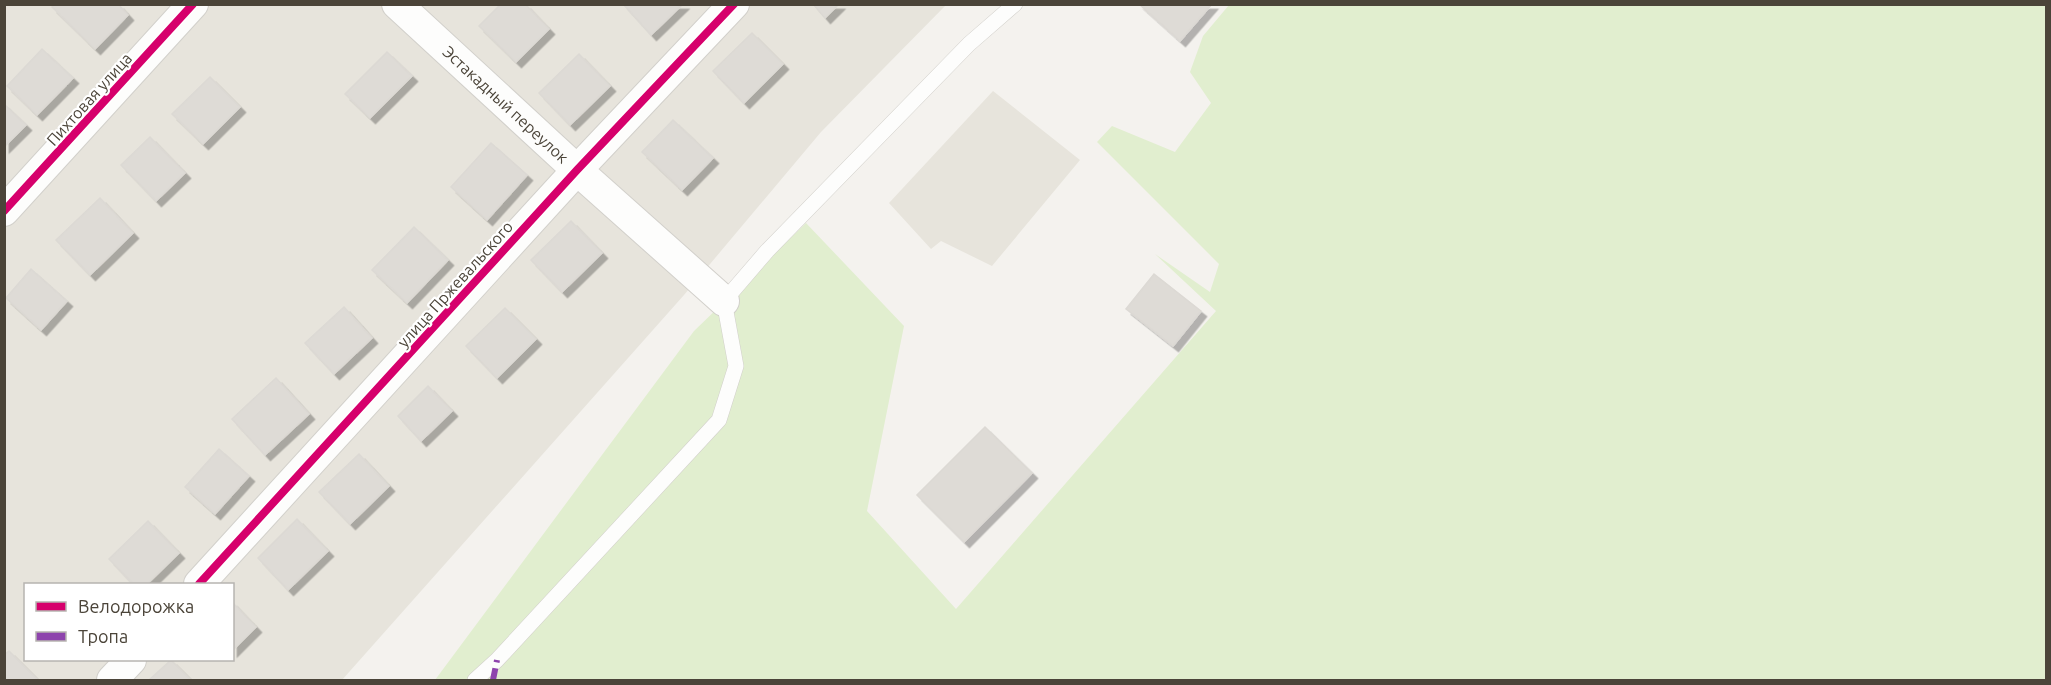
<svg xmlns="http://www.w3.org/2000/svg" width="2051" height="685" font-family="Ubuntu,sans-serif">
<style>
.residential{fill:#e7e4dc;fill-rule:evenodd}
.green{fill:#e1eecf}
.building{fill:#dedbd6;stroke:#dcd9d4;stroke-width:1.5;filter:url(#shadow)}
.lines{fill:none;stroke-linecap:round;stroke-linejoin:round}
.lane-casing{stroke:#d2d0cb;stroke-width:16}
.street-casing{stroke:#d2d0cb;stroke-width:32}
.lane{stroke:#fdfdfc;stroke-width:15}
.street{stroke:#fdfdfc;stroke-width:30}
.quiet{stroke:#8e44ad;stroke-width:6;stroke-dasharray:12 6;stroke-linecap:butt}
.cycleway-casing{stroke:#fff;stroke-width:11}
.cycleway{stroke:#d6006c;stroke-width:8}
.labels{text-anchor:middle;stroke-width:4.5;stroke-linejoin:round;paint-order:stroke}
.street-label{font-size:16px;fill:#4b4439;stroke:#fff}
</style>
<defs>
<filter id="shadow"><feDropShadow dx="5.5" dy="5.5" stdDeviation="0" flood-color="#0004"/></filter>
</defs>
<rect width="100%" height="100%" fill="#f4f2ee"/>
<!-- residential -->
<g class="residential">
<path d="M4,5H946L821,132L684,295L342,680H5ZM26,584H232V660H26Z"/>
<polygon points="993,91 1080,160 992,266 941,241 931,249 889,203"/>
</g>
<!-- green -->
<polygon class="green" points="1229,5 2046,5 2046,680 435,680 694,331 806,223 904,326 867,511 956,609 1216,311 1155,254 1210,292 1219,264 1097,142 1112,126 1175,152 1211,103 1190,72 1203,36"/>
<!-- building -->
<g class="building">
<polygon points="55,4 118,4 128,15 95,49 52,7"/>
<polygon points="501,4 525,4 549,29 516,62 479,26"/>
<polygon points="623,4 683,4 651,35"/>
<polygon points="813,4 839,4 825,18"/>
<polygon points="1139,4 1212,4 1180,41"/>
<polygon points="752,33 783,64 744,103 713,71"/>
<polygon points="42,49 73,78 37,115 7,86"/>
<polygon points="387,52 412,76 370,118 345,94"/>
<polygon points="579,54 610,86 570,125 539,93"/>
<polygon points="210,77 240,107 203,144 172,114"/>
<polygon points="4,104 26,125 4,147"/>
<polygon points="673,120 713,158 682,190 642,152"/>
<polygon points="150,137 185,173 156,201 121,165"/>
<polygon points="491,143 527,175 487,220 451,187"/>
<polygon points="100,198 133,233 90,275 56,240"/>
<polygon points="571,221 602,253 562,292 531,260"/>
<polygon points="414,227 448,260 407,303 372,270"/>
<polygon points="31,269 67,301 41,330 6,298"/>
<polygon points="1154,274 1201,311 1173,346 1126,309"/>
<polygon points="344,307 372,338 334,374 305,343"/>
<polygon points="505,308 536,339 497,378 466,346"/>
<polygon points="276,378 309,414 265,455 232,419"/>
<polygon points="428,386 452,411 421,441 398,416"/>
<polygon points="985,427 1032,473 964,542 917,495"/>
<polygon points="219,449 249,476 215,514 185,487"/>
<polygon points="359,454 389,486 350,524 319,492"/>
<polygon points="297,519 328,551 288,590 258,558"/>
<polygon points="148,521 179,553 147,584 133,584 109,559"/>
<polygon points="232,602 256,627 232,651"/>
<polygon points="9,651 38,680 4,680 4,655"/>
<polygon points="171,660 191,680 149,680"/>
</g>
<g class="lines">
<defs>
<polyline id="lane" points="475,680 497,660 719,420 736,366 724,301 767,251 969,44 1015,4"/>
<g id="street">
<path id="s1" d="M397,4L577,170L724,301"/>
<polyline points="4,211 193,4"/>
<polyline points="199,584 577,170 734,4"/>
<polyline points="112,680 131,660"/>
</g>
</defs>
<!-- lane casing -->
<use href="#lane" class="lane-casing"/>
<!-- street casing -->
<use href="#street" class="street-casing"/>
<!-- lane -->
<use href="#lane" class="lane"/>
<!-- street -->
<use href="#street" class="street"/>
<!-- quiet -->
<polyline class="quiet" points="493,680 497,660"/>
<defs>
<g id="cycleway">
<polyline points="4,211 193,4"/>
<polyline points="199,584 577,170 734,4"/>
</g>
</defs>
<!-- cycleway casing -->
<use href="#cycleway" class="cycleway-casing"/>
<!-- cycleway -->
<use href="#cycleway" class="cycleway"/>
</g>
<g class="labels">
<!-- street labels -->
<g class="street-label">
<text transform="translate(89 99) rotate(-48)" y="6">Пихтовая улица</text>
<text dy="6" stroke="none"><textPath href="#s1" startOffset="148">Эстакадный переулок</textPath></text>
<text transform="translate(455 284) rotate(-48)" y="6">улица Пржевальского</text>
</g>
</g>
<!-- border -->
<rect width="2051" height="685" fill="none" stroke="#4b4439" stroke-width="12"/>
<!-- legend -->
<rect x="24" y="583" width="210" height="78" fill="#ffffff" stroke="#b7b4b0" stroke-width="1.5"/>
<rect x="36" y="602" width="30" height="9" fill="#d6006c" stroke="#b7b4b0" stroke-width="1.5"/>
<text x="78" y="613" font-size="18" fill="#4b4439">Велодорожка</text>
<rect x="36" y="632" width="30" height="9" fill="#8e44ad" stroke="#b7b4b0" stroke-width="1.5"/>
<text x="78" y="643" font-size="18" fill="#4b4439">Тропа</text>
</svg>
